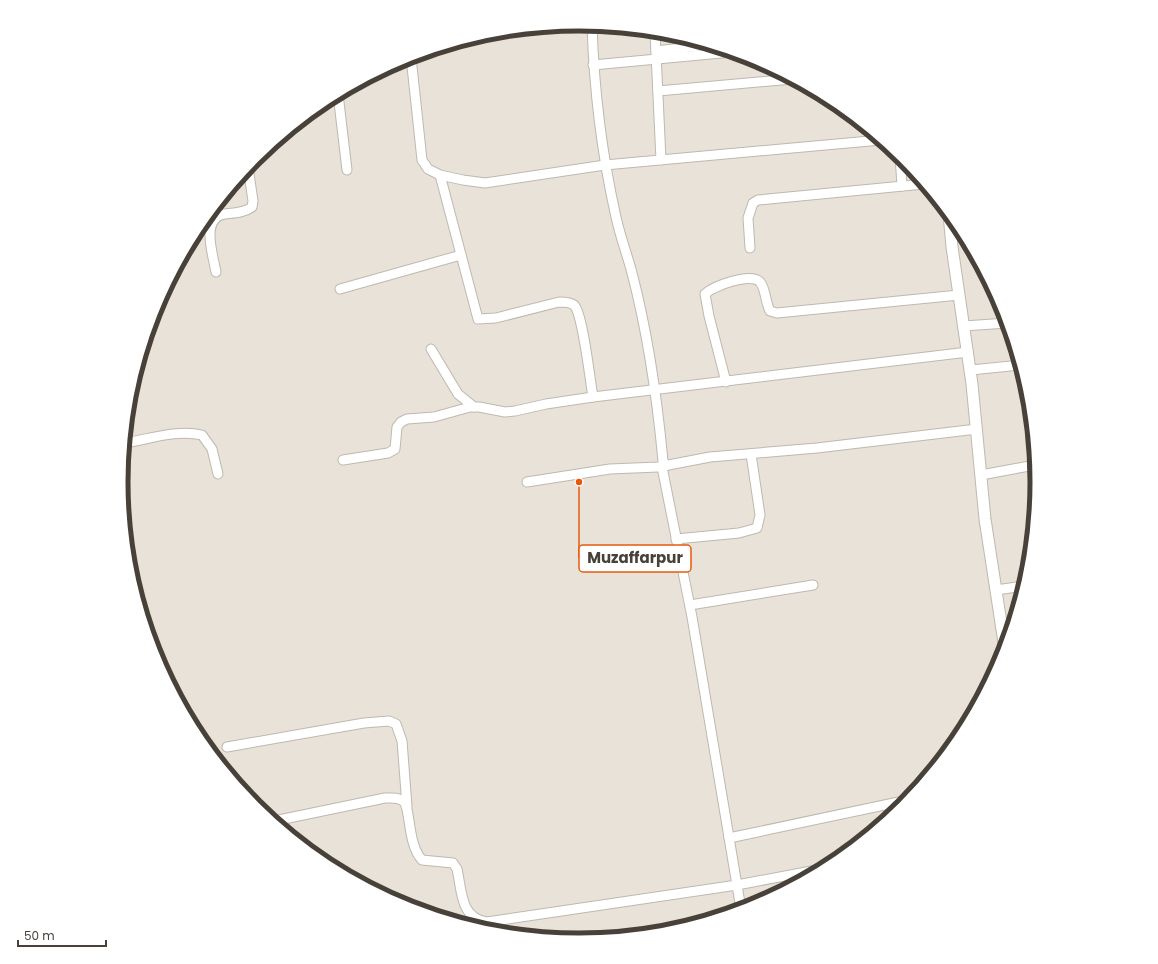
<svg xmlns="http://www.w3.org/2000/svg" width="1158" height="964" font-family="Poppins,sans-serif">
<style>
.residential{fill:#e8e2d9}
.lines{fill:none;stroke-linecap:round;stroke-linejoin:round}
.minor-casing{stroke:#bfb8ae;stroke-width:11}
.tertiary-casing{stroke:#bfb8ae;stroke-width:13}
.minor{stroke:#fff;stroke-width:9}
.tertiary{stroke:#fff;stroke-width:11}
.rim{fill:none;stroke:#484139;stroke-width:5}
.leader{fill:none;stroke:#e8590c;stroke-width:1.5}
.callout-dot{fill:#e8590c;stroke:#fff;stroke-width:1.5}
.callout{fill:#fff;stroke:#e8590c;stroke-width:1.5}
.callout-label{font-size:15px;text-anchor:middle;font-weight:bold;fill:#484139}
</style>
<rect width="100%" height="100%" fill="#f4f1eb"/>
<!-- residential -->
<circle class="residential" cx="579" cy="482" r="457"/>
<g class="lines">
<defs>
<g id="minor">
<path d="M592,25C594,89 602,155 616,217C620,236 627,254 632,273C648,334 657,397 663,461L666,466"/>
<polyline points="655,32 661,160"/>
<polyline points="656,51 707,45"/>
<polyline points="411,57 422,160 428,169 440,175 463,180 485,183 605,165 881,140"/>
<polyline points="593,65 732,52"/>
<polyline points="658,91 793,79"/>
<polyline points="338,94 347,170"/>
<polyline points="900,156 902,186"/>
<path d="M440,175L478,319L496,318L559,302C564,302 570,302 574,305C583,314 590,381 593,397"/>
<polyline points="750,248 748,218 753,203 758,200 924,184"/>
<path d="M216,272C213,255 200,217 225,214C234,213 244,213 252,207L253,201L248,167"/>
<polyline points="340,289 461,255"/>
<polyline points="964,326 1007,323"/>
<polyline points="431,349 458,394 474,407"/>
<polyline points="971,370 1020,365"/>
<path d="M726,382L709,316L705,294C713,286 751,272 760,282C766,289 765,302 770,311L777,313L959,295"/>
<path d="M125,443C149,439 178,429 202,435L212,449L218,474"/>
<polyline points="343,460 388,453 395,449 397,427 401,422 407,419 434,417 470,407 479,407 505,412 515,411 546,404 593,397 968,352"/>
<polyline points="662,467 692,617 741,909"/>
<polyline points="981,475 1035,465"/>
<polyline points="527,482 610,469 658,467 710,457 817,448 977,429"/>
<polyline points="676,539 739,533 757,528 760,515 751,454"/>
<polyline points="996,590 1024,586"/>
<polyline points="690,605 813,585"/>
<polyline points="227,747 364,723 389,721 396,724 402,741 407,806"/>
<path d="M274,821L385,798C392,798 398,797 403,801C411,807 407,844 422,860L453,863L457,869C462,891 460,918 487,922L737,885L822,869"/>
<polyline points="729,838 908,800"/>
</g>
<polyline id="tertiary" points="949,214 952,247 972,384 985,519 1005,649"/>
</defs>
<!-- minor casing -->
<use href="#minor" class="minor-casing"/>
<!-- tertiary casing -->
<use href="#tertiary" class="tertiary-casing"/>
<!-- minor -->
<use href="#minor" class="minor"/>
<!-- tertiary -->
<use href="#tertiary" class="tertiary"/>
</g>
<!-- crop -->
<path d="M0 0H1158V964H0ZM128 482a451 451 0 1 1 902 0a451 451 0 1 1-902 0Z" fill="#fff" fill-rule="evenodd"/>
<path class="rim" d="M128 482a451 451 0 1 1 902 0a451 451 0 1 1-902 0Z"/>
<!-- callouts -->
<path class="leader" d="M579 482L579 558"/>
<circle class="callout-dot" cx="579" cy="482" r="4"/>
<rect class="callout" x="579" y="545" width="112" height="27" rx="4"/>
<g class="callout-label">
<text x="635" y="563">Muzaffarpur</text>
</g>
<!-- scale -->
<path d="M18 940v6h88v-6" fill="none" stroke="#484139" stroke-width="2"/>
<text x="24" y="940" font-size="12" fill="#484139" stroke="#ffffff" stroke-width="3" paint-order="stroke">50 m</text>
</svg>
